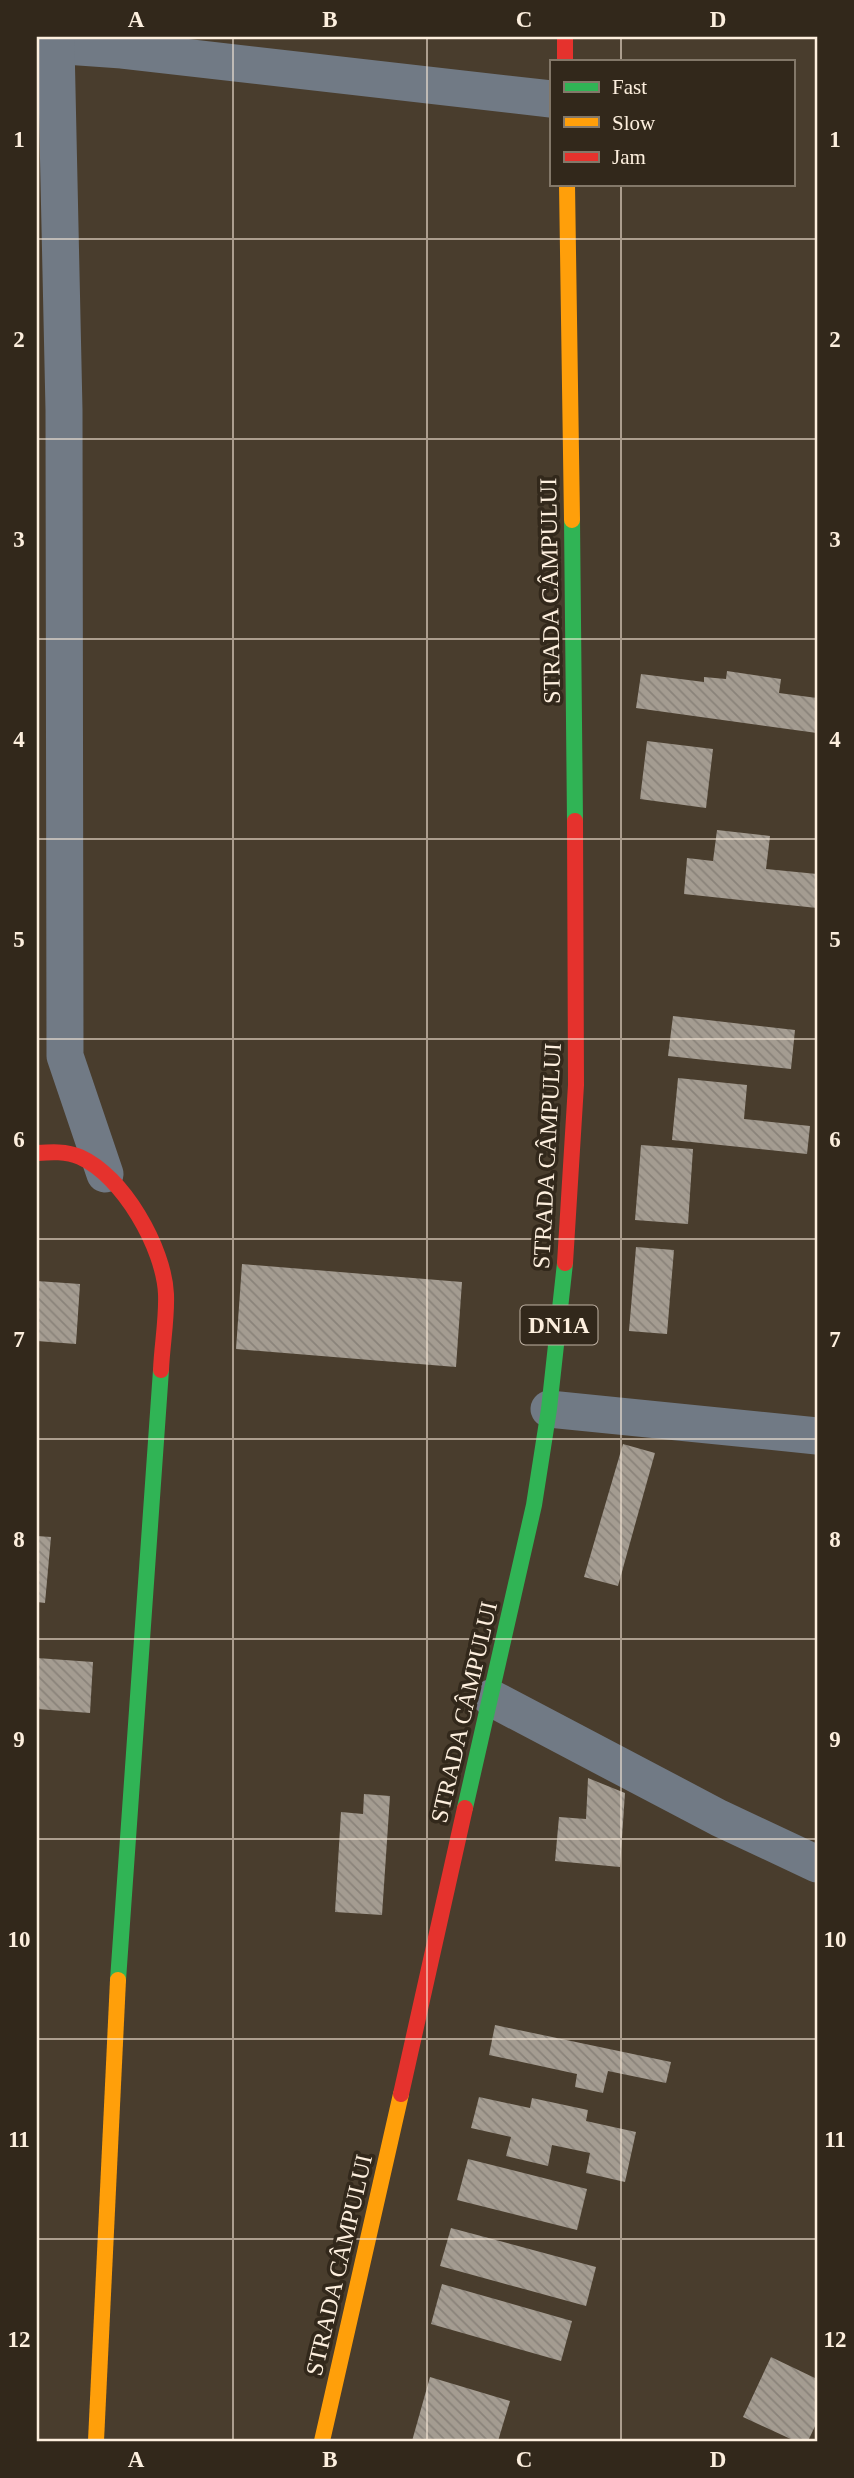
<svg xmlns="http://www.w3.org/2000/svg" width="854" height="2478" font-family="'Times New Roman',serif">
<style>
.building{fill:url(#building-back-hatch)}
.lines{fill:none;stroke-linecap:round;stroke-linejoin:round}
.street{stroke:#717a85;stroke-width:37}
.fast{stroke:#30b455;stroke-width:16}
.slow{stroke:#ff9f0a;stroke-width:16}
.jam{stroke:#e5322d;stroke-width:16}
.grid{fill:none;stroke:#fdefde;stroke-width:2;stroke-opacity:0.55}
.labels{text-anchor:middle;stroke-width:7;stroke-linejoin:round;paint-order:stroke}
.shield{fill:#32281b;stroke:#c0b3a4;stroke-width:2}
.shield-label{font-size:23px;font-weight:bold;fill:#fdefde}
.street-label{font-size:24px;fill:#fdefde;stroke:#32281b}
.neatline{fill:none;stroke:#fdefde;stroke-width:2.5}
.grid-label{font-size:23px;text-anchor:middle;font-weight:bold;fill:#fdefde}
</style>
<defs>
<pattern id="building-back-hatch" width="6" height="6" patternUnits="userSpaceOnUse" patternTransform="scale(1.75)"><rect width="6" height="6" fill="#a49c91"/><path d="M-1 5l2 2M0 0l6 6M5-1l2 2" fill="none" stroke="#8a837a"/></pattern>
</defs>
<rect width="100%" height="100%" fill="#493d2d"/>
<!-- building -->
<g class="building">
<polygon points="727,671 781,679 779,693 817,698 817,733 636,708 641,674 704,682 704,677 726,679"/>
<polygon points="647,741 713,749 706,808 640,799"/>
<polygon points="717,830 770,836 766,869 817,874 817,908 684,894 687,858 713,861"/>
<polygon points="673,1016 795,1030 791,1069 668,1056"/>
<polygon points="678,1078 747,1085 744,1119 810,1126 807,1154 672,1140"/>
<polygon points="641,1145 693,1149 688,1224 635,1220"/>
<polygon points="636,1247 674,1250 667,1334 629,1331"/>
<polygon points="242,1264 462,1282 456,1367 236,1349"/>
<polygon points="37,1281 80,1284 76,1344 37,1341"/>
<polygon points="623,1444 655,1453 618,1586 584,1577"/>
<polygon points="37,1536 51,1537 45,1603 37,1602"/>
<polygon points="37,1658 93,1662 90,1713 37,1709"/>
<polygon points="588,1778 625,1793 620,1867 555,1861 559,1817 586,1819"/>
<polygon points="364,1794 390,1796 382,1915 335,1912 341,1812 363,1814"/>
<polygon points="495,2025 671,2062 666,2083 608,2071 603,2093 575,2087 577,2074 489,2055"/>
<polygon points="479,2097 530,2108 532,2098 588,2110 586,2121 636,2132 625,2182 586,2173 590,2153 552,2145 548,2166 506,2156 511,2137 471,2128"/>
<polygon points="468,2159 587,2189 577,2230 457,2200"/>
<polygon points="451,2228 596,2267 586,2306 440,2266"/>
<polygon points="442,2284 572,2321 561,2361 431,2324"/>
<polygon points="771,2357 817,2379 817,2422 808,2441 795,2441 743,2417"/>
<polygon points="430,2377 510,2401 498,2441 412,2441"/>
</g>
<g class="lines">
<!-- street -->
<g class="street">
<polyline points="37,44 122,50 551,99"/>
<polyline points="56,44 64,410 65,1056 105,1174"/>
<polyline points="549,1409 817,1436"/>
<polyline points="491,1698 719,1818 817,1864"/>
</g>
<!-- fast -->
<g class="fast">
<polyline points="572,520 575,821"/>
<polyline points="465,1808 534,1505 549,1409 565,1263"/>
<polyline points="118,1980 161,1370"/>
</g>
<!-- slow -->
<g class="slow">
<polyline points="567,184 572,520"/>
<polyline points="96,2441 118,1980"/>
<polyline points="322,2441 401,2094"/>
</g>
<!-- jam -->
<g class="jam">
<polyline points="565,37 565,61"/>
<path d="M37,1153C51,1152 66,1151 80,1157C123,1176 164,1248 166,1294C167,1319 162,1345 161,1370"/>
<polyline points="565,1263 576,1085 575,821"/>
<polyline points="401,2094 465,1808"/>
</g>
</g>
<!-- grid -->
<path class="grid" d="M233,37V2441M427,37V2441M621,37V61M621,184V2441M37,239H817M37,439H817M37,639H817M37,839H817M37,1039H817M37,1239H817M37,1439H817M37,1639H817M37,1839H817M37,2039H817M37,2239H817"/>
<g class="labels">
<!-- shield labels -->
<rect class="shield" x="520.5" y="1305.5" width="77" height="39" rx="5"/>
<g class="shield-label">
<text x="559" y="1333">DN1A</text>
</g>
<!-- street labels -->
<g class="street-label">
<text transform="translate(550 591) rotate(-91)" y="8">STRADA CÂMPULUI</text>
<text transform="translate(547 1156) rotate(-87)" y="8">STRADA CÂMPULUI</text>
<text transform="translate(464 1712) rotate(-77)" y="8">STRADA CÂMPULUI</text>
<text transform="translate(339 2265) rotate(-77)" y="8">STRADA CÂMPULUI</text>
</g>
</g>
<!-- border -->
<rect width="854" height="2478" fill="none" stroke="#32281b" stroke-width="77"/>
<!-- legend -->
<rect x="550" y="60" width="245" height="126" fill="#32281b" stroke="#837869" stroke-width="2"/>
<rect x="564" y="82" width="35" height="10" fill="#30b455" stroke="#837869" stroke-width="2"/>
<text x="612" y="94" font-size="21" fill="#fdefde">Fast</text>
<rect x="564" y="117" width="35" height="10" fill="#ff9f0a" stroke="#837869" stroke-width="2"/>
<text x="612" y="130" font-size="21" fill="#fdefde">Slow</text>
<rect x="564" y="152" width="35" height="10" fill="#e5322d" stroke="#837869" stroke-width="2"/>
<text x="612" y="164" font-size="21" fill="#fdefde">Jam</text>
<rect x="38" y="38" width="778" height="2402" class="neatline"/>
<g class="grid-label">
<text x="136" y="27">A</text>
<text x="330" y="27">B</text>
<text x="524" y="27">C</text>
<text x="718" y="27">D</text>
<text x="19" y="147">1</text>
<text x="835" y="147">1</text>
<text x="19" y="347">2</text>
<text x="835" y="347">2</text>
<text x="19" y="547">3</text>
<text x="835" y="547">3</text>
<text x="19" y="747">4</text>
<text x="835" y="747">4</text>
<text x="19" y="947">5</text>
<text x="835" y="947">5</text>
<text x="19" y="1147">6</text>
<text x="835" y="1147">6</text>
<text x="19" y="1347">7</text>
<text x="835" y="1347">7</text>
<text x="19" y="1547">8</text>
<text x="835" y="1547">8</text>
<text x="19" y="1747">9</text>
<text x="835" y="1747">9</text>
<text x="19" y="1947">10</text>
<text x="835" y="1947">10</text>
<text x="19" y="2147">11</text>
<text x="835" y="2147">11</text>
<text x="19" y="2347">12</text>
<text x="835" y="2347">12</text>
<text x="136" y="2467">A</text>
<text x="330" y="2467">B</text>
<text x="524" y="2467">C</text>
<text x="718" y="2467">D</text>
</g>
</svg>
